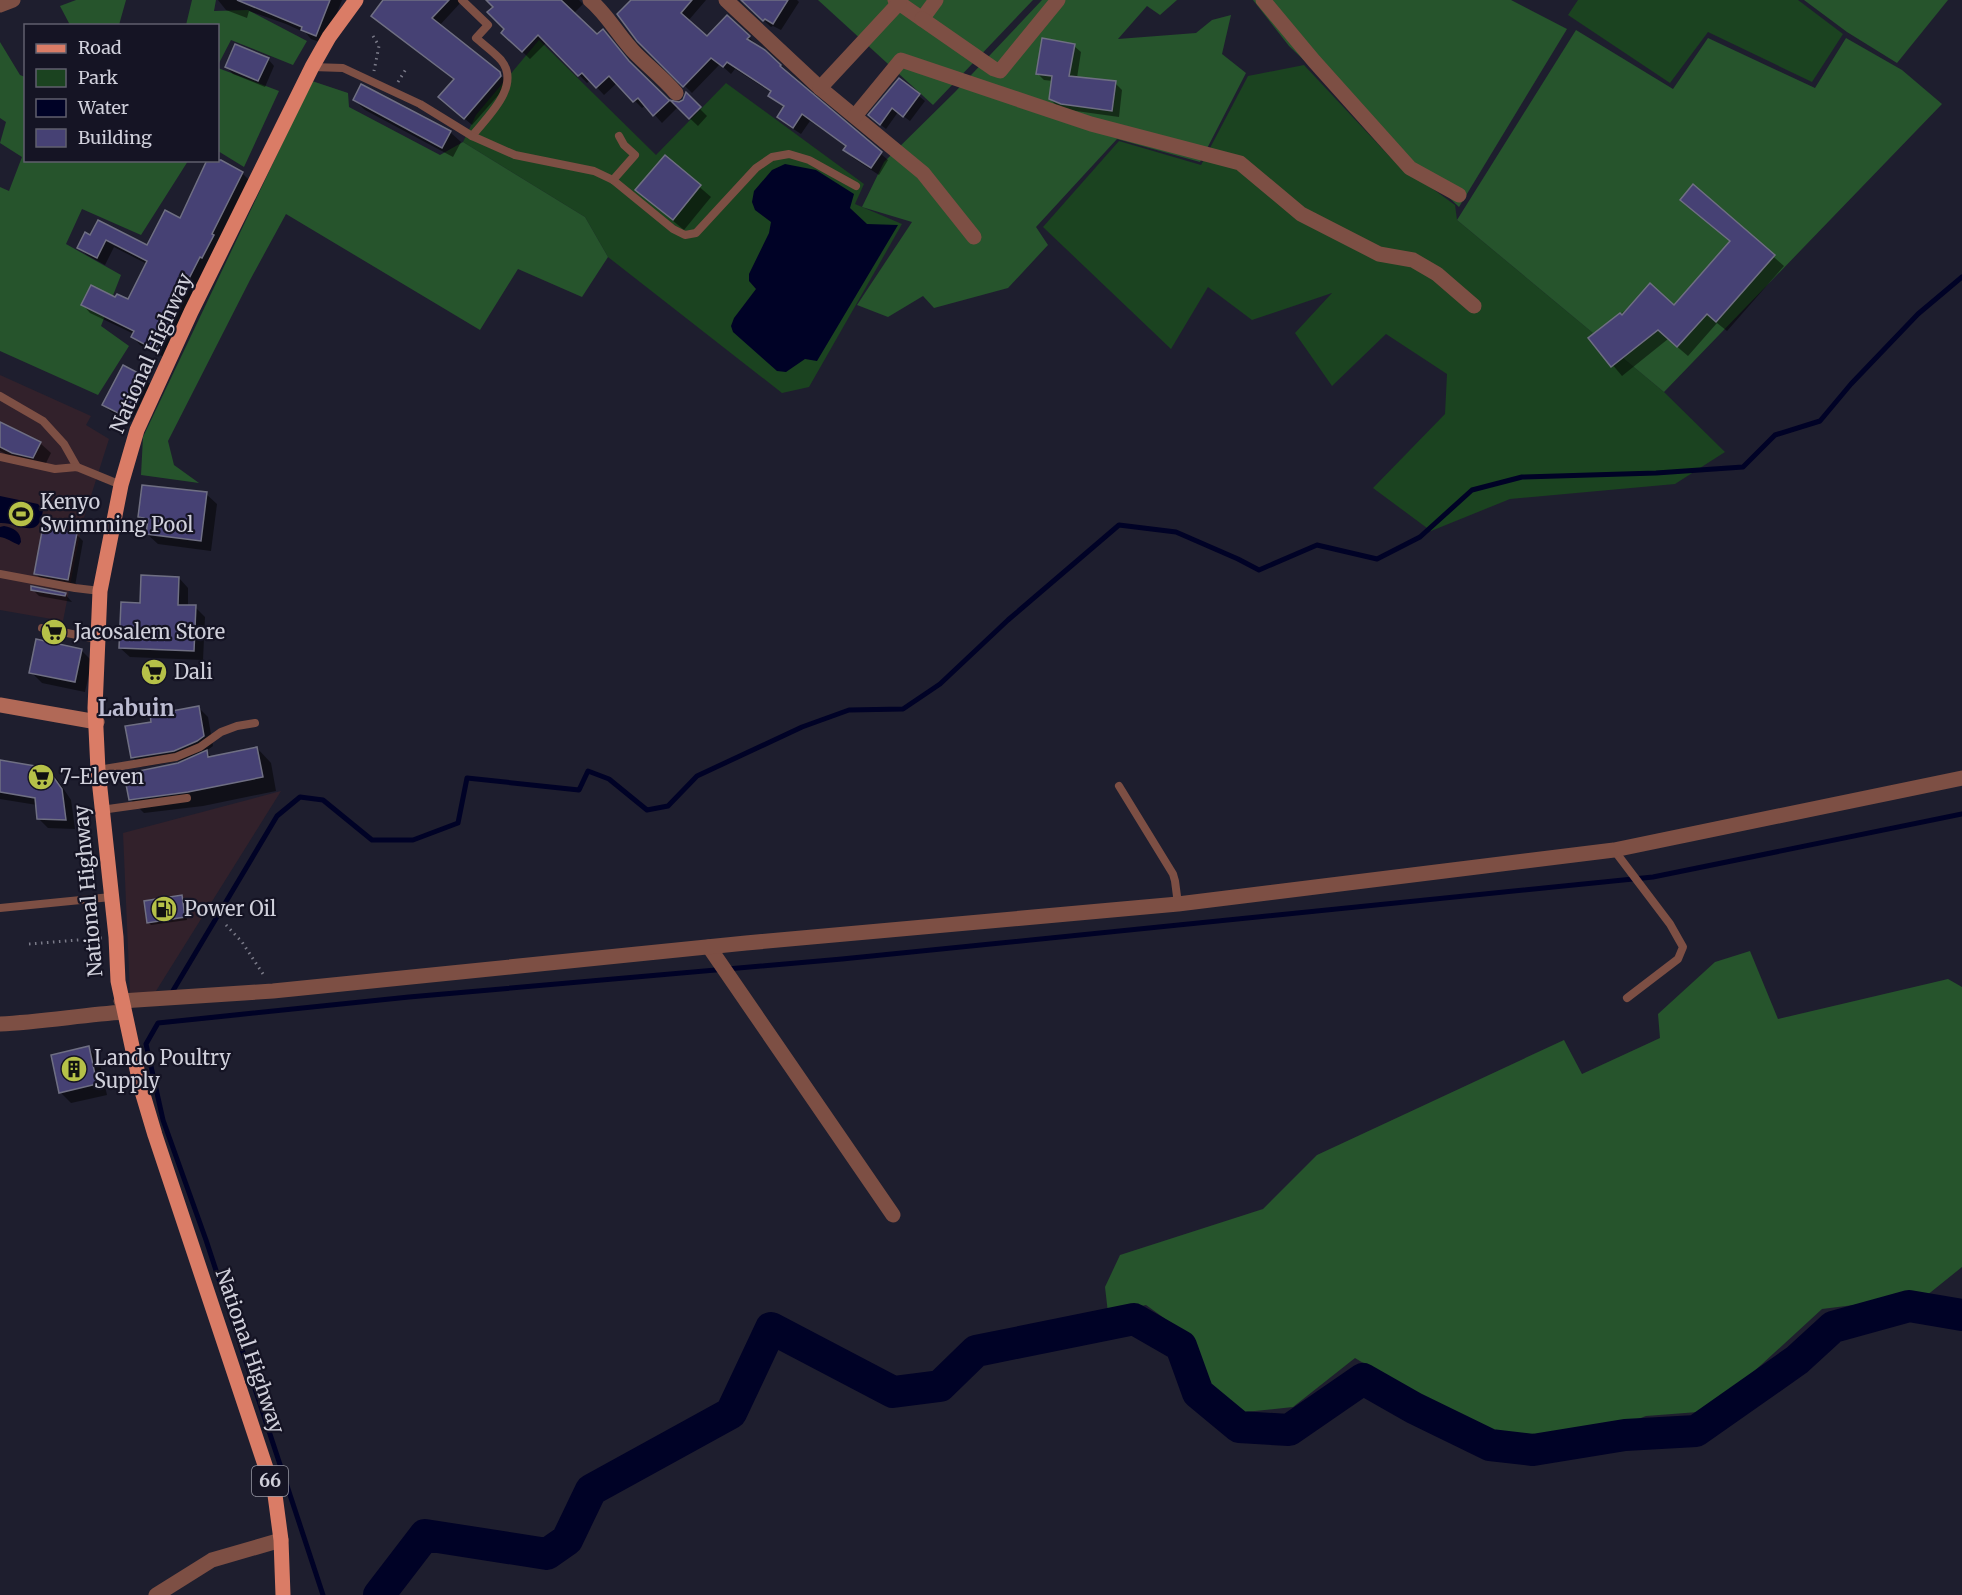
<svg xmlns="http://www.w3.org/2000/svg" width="1962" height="1595" font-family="Merriweather,serif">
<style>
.commercial{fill:#32212b}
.green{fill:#1b4320}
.forest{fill:#26542c}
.water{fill:#000226}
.shadow{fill:#0007}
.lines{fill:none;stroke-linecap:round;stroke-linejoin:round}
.stream{stroke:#000226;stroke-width:5}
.river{stroke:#000226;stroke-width:32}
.building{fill:#464174;stroke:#6f6f83;stroke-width:1.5}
.path{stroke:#7b7b89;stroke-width:3;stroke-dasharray:1.5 4.5;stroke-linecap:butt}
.lane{stroke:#7d4f44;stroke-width:8}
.street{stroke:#7d4f44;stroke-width:15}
.secondary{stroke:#b16957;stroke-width:15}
.primary{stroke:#da7c66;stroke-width:15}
.labels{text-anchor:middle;stroke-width:4.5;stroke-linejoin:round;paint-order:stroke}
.shield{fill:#151424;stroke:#9898a4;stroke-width:1.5}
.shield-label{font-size:18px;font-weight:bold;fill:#d0d0db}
.street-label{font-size:20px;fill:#d0d0db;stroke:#151424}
.poi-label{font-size:20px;fill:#d0d0db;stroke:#151424;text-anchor:start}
.quarter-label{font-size:22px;font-weight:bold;fill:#bcbcd2;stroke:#151424}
</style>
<rect width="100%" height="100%" fill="#1e1e2e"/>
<!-- commercial -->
<g class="commercial">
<polygon points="0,375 91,416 86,425 109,439 82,524 63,621 0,610"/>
<polygon points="281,791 156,991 130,995 123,833"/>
</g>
<!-- green -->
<g class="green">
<polygon points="1578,0 1798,0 1843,34 1812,82 1708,32 1670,83 1568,15"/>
<polygon points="539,40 656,155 726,83 864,184 855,204 902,224 809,387 782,393 608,257 585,217 463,142 476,115"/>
<polygon points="1304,65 1393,160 1455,205 1457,220 1664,392 1725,452 1675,484 1510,499 1431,531 1373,488 1445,414 1447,374 1386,334 1332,386 1295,333 1332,293 1252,320 1208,287 1171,349 1043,227 1119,141 1201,165 1248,76"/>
</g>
<!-- forest -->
<g class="forest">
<polygon points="76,0 126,0 119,25 70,25 60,6"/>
<polygon points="192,0 216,0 214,11 248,10 307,41 293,65 231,40 218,65 218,26 186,25"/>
<polygon points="818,0 1033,0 933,105"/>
<polygon points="1042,0 1177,0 1160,15 1147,6 1118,39 1196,33 1212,20 1231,15 1222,54 1246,73 1200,162 1117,139 1036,227 1048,245 1008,288 934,308 923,296 888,317 857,305 912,222 862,207 884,162 955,92"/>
<polygon points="1253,0 1511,0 1567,29 1459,207 1289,46"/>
<polygon points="1804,0 1948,0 1897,63 1847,32"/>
<polygon points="1576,30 1673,89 1708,38 1815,88 1846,38 1902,70 1942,104 1664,392 1457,220"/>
<polygon points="0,42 20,75 25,77 26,160 188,161 141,235 82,209 66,244 121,275 101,326 129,346 98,395 0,351 0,187 9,191 22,157 0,143 6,122 0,118"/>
<polygon points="218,68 279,91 244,167 218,151"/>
<polygon points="312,81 348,93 349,107 440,155 463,142 585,217 608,257 582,297 518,269 480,330 286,214 250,280 168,441 174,465 199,483 141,475 143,437"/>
<polygon points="1750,951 1778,1019 1948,979 1962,987 1962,1267 1926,1296 1822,1309 1711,1411 1646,1416 1583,1440 1473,1430 1355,1358 1293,1407 1245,1412 1210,1384 1193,1339 1146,1305 1108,1313 1105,1287 1120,1255 1263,1209 1317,1155 1564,1040 1582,1074 1660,1038 1658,1014 1715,962"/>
</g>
<!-- water -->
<g class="water">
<polygon points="785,164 816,170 854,194 850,208 867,224 898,225 817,361 805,359 786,372 777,371 733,332 731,326 734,318 756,289 749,281 749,274 769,233 771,222 755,210 752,202 754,191 772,170"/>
<path d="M0,496L38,504L43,510C39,542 19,522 0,523Z"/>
<path d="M4,526C13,528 21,531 21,542L19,545C12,542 7,538 0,537V527Z"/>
</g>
<!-- shadow -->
<g class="shadow">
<polygon points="218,0 342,0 325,44 311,39 306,33 286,24 249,11 247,18 226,10"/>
<polygon points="385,0 463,0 439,26 499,73 508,84 472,125 448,104 455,80 373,16"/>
<polygon points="488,0 579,0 583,4 573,14 668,101 679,104 684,101 686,95 707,116 698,126 678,107 662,123 646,105 642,108 617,83 604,95 590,80 587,83 547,42 530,59 503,33 506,29 495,7"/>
<polygon points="633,0 706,0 688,21 707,38 727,17 756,44 755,46 888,160 879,175 853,158 845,150 847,147 810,121 801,134 786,124 779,117 785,108 770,96 772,93 735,69 731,74 720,64 692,93 638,40"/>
<polygon points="742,0 797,0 799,2 781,30 773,26 771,27"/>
<polygon points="1074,46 1081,52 1077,78 1115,83 1122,90 1119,117 1069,110 1057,106 1050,99 1053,81 1044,80 1037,73"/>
<polygon points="268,59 274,66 265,87 233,74 226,67"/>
<polygon points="899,80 925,101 910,121 898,112 886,129 876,121"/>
<polygon points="354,100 450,132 461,142 453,157 365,110"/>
<polygon points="665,157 711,197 684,230 648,200"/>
<polygon points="242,173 250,181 164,357 140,345 133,337 134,334 90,313 83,305 116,299 128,301 147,264 114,247 105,265 87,255 79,248 91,237 147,247"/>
<polygon points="1693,186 1784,266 1727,331 1717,323 1688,356 1668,339 1622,376 1590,338 1632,305 1674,307 1731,242 1682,200"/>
<polygon points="123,367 144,378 150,384 131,422 111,412 104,405"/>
<polygon points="0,423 40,443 51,453 44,467 24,463 0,451"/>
<polygon points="206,494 217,504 211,551 158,544 147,534 148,525 140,517"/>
<polygon points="76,534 83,541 75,586 42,580 35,573"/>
<polygon points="179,578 188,588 188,607 195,607 205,617 203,660 130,657 120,648"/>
<polygon points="32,589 65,594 72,602 39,596"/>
<polygon points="81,650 92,661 85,692 42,683 31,672"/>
<polygon points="199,708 208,717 213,746 206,751 212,757 257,748 271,763 276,791 203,806 144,813 130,799 188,759 142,767 133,757 153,723"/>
<polygon points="0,761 47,769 57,779 71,800 75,829 48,828 39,819 37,805 0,799"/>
<polygon points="181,897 184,900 187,920 151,925 148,922"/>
<polygon points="88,1048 99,1059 107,1095 71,1103 60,1092"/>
</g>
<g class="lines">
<!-- stream -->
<g class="stream">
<polyline points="171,994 277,816 300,797 323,800 372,840 413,840 458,823 467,778 579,790 588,771 609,779 647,810 668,806 697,776 802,727 849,710 903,709 940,684 1008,620 1119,525 1176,532 1238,559 1259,570 1317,545 1377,559 1420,537 1472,490 1522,477 1656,473 1743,467 1775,435 1820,421 1851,384 1918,314 1962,277"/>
<polyline points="323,1595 206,1240 163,1120 146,1044 158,1023 409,997 842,959 1653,877 1962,814"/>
</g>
<!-- river -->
<polyline class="river" points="379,1595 425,1535 547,1554 567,1540 591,1490 731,1413 771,1328 893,1392 940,1386 976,1351 1134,1319 1181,1346 1198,1393 1239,1427 1289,1430 1363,1379 1414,1408 1490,1445 1533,1450 1625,1435 1696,1431 1797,1360 1833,1327 1909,1306 1962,1315"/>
</g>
<!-- building -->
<g class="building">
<polygon points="237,0 330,0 316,36 301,30 302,27"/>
<polygon points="383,0 449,0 432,18 500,72 501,76 464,119 438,97 454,79 371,16"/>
<polygon points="486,0 561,0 597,34 603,29 629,61 669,100 679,102 683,100 686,92 701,107 689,119 670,100 653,116 638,98 633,102 609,76 596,88 582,73 578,76 538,35 522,52 501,33 504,29 487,12 493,7"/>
<polygon points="631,0 692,0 681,13 707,36 727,15 750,36 747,39 765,50 781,65 780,66 882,152 871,168 843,150 846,146 802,114 793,128 777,117 784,106 768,96 771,91 727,62 723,67 711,58 683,87 637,41 617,14"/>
<polygon points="741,0 788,0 773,24 765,19 763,21"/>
<polygon points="1042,38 1075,44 1069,76 1116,81 1112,111 1061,104 1049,99 1052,76 1036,74"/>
<polygon points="235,44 269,58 258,81 225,67"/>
<polygon points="899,78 920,94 903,117 892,108 880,125 868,115"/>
<polygon points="361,84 451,131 442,148 353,100"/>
<polygon points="665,155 701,185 673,220 635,190"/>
<polygon points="207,160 221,160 243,172 212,234 214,235 202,258 200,257 175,306 177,307 155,350 131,337 134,331 81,305 91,285 115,297 117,294 128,299 147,261 106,240 97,258 77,248 85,232 90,235 98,220 147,245 165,210 180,218"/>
<polygon points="1693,184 1775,255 1716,322 1707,314 1677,347 1658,330 1611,367 1588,338 1620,313 1622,315 1650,283 1674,305 1730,241 1680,200"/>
<polygon points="123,365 144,376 124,416 102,405"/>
<polygon points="0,422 41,442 33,458 12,453 0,447"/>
<polygon points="142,485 207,492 201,541 146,534 148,519 138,517"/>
<polygon points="43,526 77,533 68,580 34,574"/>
<polygon points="141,575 179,577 178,605 196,605 194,651 119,648 121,602 140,603"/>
<polygon points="31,586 66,593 65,596 31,590"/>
<polygon points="36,639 82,649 75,682 29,673"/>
<polygon points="199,706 204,736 197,741 174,751 131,758 125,726 151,722 150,715"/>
<polygon points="257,747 263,777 188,792 129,800 124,774 178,763 207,750 208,757"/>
<polygon points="0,760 47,768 62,789 66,820 37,819 35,798 0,792"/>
<polygon points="182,895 185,917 147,923 144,901"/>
<polygon points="89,1046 97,1084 59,1093 51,1055"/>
</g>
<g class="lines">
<!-- path -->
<g class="path">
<polyline points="373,36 379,46 374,71"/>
<polyline points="398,82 406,69"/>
<polyline points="226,925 242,942 265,977"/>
<polyline points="29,944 102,938"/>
</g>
<!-- lane -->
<g class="lane">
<path d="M462,0L488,25L476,38C484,45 494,52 501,60C522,86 487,117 472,136"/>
<polyline points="312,67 343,68 420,104 472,136 515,155 594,171 613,180 673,229 685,235 696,233 756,168 772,157 789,154 809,160 856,186"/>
<polyline points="613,180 635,155 624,145 619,136"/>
<polyline points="0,396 43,421 64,444 77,467"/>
<polyline points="0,457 55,469 77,467 121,485"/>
<polyline points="0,574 75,588 100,591"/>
<polyline points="42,628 97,639"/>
<polyline points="98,770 176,757 200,747 221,732 237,726 255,723"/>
<polyline points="1119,786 1173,874 1175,881 1178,904"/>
<polyline points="101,810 187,798"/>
<polyline points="1614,850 1670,924 1683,947 1678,959 1627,998"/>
<polyline points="0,908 111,897"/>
</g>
<!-- street -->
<g class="street">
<path d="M590,0C608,15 619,37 636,54C649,67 663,78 676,93"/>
<polyline points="726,0 820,88 923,173 974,237"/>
<polyline points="895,0 922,19 936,0"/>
<polyline points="1263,0 1314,61 1410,168 1459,195"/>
<polyline points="0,5 13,0"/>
<polyline points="922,19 994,69 1000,71 1058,0"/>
<polyline points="820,88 899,3"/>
<polyline points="855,116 901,60 1091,124 1240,163 1301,214 1379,254 1413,260 1437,274 1474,306"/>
<polyline points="709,947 893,1215"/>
<polyline points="121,1001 273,991 746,943 1178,904 1614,850 1962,778"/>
<path d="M0,1024C41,1022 82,1015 124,1012"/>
<polyline points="156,1595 212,1560 281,1540"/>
</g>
<!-- secondary -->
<polyline class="secondary" points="0,705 97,722"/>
<!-- primary -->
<polyline class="primary" points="283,1595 281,1540 275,1495 155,1135 141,1088 118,981 116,937 98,770 95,708 100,591 121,485 137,430 191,312 312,67 329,37 356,0"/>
</g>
<!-- icons -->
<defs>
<symbol id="stadium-disc" viewBox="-11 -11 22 22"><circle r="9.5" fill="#b6c148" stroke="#151424"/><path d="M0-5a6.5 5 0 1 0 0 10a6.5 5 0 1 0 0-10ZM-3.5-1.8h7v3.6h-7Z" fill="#111"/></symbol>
<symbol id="supermarket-disc" viewBox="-11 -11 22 22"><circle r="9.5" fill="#b6c148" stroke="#151424"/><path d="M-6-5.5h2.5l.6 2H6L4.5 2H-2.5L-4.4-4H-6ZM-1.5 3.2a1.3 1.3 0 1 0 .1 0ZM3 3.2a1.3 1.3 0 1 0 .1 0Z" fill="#111"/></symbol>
<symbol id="fuel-disc" viewBox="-11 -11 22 22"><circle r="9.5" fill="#b6c148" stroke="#151424"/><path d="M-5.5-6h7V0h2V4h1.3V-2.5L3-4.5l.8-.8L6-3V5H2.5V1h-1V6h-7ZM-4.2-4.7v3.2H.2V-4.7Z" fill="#111"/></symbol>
<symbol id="building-disc" viewBox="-11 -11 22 22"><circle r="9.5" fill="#b6c148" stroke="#151424"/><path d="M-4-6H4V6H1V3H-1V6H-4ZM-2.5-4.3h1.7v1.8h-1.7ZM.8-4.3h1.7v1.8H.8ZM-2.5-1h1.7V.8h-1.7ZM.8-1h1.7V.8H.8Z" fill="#111"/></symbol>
</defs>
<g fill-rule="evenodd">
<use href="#stadium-disc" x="6" y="499" width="30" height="30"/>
<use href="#supermarket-disc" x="39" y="617" width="30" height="30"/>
<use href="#supermarket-disc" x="139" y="657" width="30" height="30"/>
<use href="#supermarket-disc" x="26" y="762" width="30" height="30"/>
<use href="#fuel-disc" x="149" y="894" width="30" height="30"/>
<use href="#building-disc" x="59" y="1054" width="30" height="30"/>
</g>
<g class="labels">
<!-- shield labels -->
<rect class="shield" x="252" y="1466" width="36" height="30" rx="4.5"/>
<g class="shield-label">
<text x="270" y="1487">66</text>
</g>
<!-- street labels -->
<g class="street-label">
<text transform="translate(151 353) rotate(-66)" y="7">National Highway</text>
<text transform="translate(88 891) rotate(-95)" y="7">National Highway</text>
<text transform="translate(250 1351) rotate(71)" y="7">National Highway</text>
</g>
<!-- poi labels -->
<g class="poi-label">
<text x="40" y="509">Kenyo<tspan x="40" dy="23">Swimming Pool</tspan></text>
<text x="74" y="639">Jacosalem Store</text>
<text x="174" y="679">Dali</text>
<text x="60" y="784">7-Eleven</text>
<text x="184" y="916">Power Oil</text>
<text x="94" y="1065">Lando Poultry<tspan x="94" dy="23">Supply</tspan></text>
</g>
<!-- quarter labels -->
<g class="quarter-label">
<text x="136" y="716">Labuin</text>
</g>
</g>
<!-- legend -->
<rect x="24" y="24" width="195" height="138" fill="#151424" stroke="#605f6d" stroke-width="1.5"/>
<rect x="36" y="44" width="30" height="9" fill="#da7c66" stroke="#605f6d" stroke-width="1.5"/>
<text x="78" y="54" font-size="18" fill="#d0d0db">Road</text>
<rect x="36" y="69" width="30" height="18" fill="#1b4320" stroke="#605f6d" stroke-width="1.5"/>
<text x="78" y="84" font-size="18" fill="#d0d0db">Park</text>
<rect x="36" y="99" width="30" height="18" fill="#000226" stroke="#605f6d" stroke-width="1.5"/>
<text x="78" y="114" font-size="18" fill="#d0d0db">Water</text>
<rect x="36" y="129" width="30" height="18" fill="#464174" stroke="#605f6d" stroke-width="1.5"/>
<text x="78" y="144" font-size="18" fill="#d0d0db">Building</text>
</svg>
